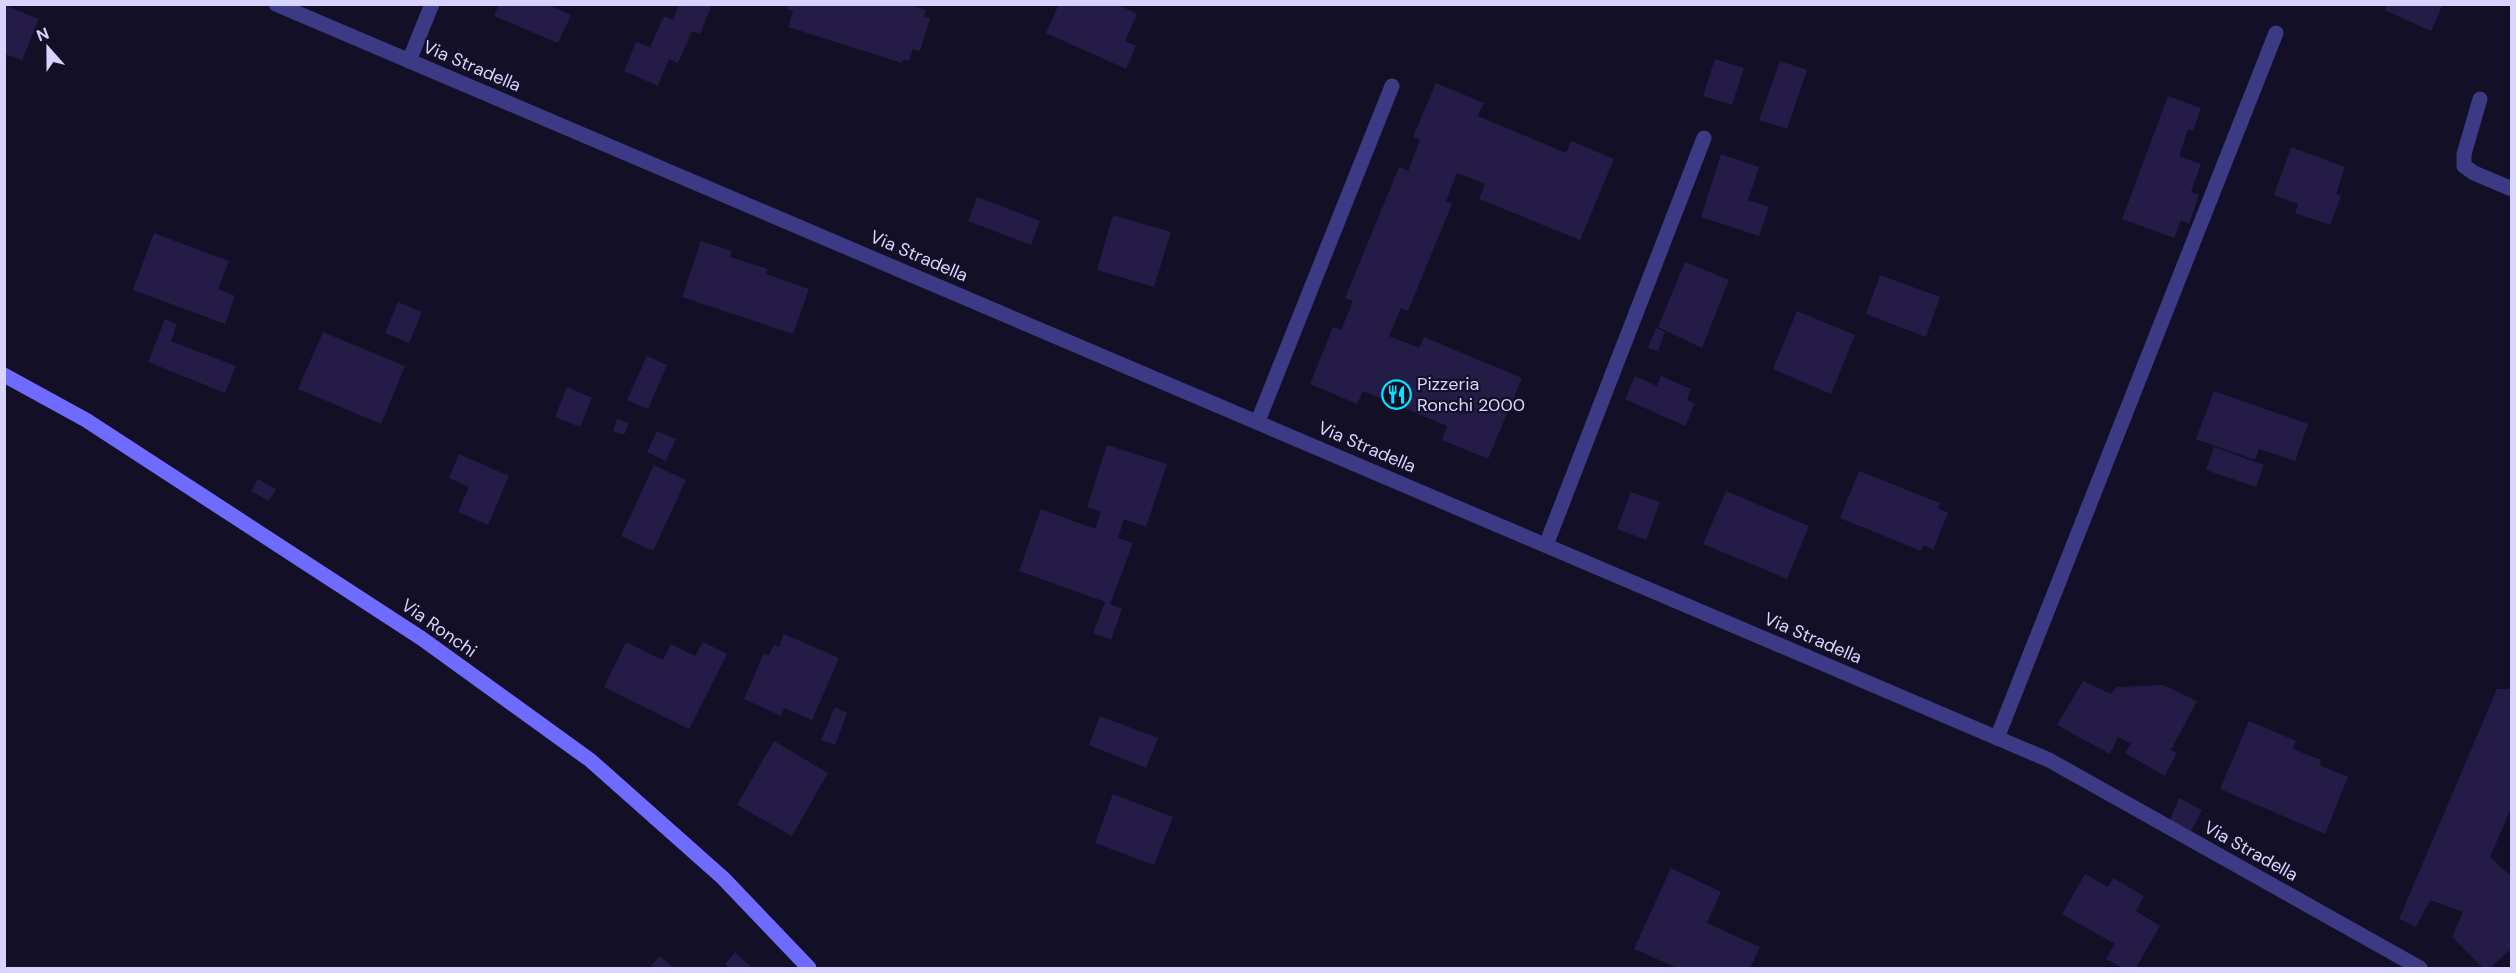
<svg xmlns="http://www.w3.org/2000/svg" width="2516" height="973" font-family="'DM Sans',sans-serif">
<style>
.building{fill:#241b47}
.lines{fill:none;stroke-linecap:round;stroke-linejoin:round}
.lane{stroke:#3d3a85;stroke-width:15}
.street{stroke:#3d3a85;stroke-width:15}
.secondary{stroke:#6f6bff;stroke-width:15}
.labels{text-anchor:middle;stroke-width:4.5;stroke-linejoin:round;paint-order:stroke}
.street-label{font-size:18px;fill:#d9d4ff;stroke:#130f26}
.poi-label{font-size:18px;fill:#d9d4ff;stroke:#130f26;text-anchor:start}
</style>
<rect width="100%" height="100%" fill="#130f26"/>
<!-- building -->
<g class="building">
<polygon points="499,4 546,4 571,15 558,43 494,16"/>
<polygon points="679,4 712,4 700,34 692,31 678,63 669,59 658,86 624,71 636,42 650,47 664,16 673,20"/>
<polygon points="789,4 908,4 926,10 924,16 930,18 920,51 913,49 909,61 903,60 902,63 788,27 793,11 787,9"/>
<polygon points="1059,4 1117,4 1137,14 1125,41 1136,46 1126,69 1046,33"/>
<polygon points="2388,4 2443,4 2431,31 2385,10"/>
<polygon points="4,5 39,19 22,60 4,54"/>
<polygon points="1715,59 1744,68 1732,105 1703,96"/>
<polygon points="1780,61 1807,70 1787,129 1759,120"/>
<polygon points="1436,83 1484,103 1478,116 1566,153 1571,141 1614,159 1580,240 1479,199 1485,184 1457,173 1446,201 1452,204 1408,311 1401,308 1389,336 1419,348 1424,337 1522,378 1488,459 1442,440 1447,426 1363,391 1357,404 1310,384 1333,327 1341,330 1353,301 1345,298 1399,167 1408,171 1420,140 1413,137"/>
<polygon points="2168,96 2201,108 2193,131 2188,129 2179,156 2201,164 2191,192 2199,195 2189,224 2181,220 2174,238 2122,219"/>
<polygon points="2291,147 2345,167 2336,194 2341,196 2330,225 2295,213 2298,204 2274,195"/>
<polygon points="1721,154 1759,167 1748,200 1769,207 1759,236 1701,217"/>
<polygon points="977,197 1040,221 1031,245 968,221"/>
<polygon points="1113,215 1171,232 1154,287 1097,270"/>
<polygon points="154,233 229,261 218,289 235,296 225,324 133,290"/>
<polygon points="701,241 732,251 730,257 768,269 766,274 809,289 793,334 682,297"/>
<polygon points="1685,262 1729,280 1702,348 1658,327"/>
<polygon points="1880,275 1940,297 1926,337 1866,314"/>
<polygon points="398,302 422,312 409,343 385,333"/>
<polygon points="1797,311 1855,335 1831,394 1773,369"/>
<polygon points="165,319 177,324 171,341 236,366 225,393 148,362"/>
<polygon points="1656,328 1665,332 1658,351 1648,348"/>
<polygon points="323,332 405,366 381,424 298,389"/>
<polygon points="647,356 667,365 648,409 627,400"/>
<polygon points="1635,376 1657,386 1661,376 1691,389 1687,400 1695,404 1685,426 1625,399"/>
<polygon points="567,387 592,398 580,427 555,417"/>
<polygon points="2214,391 2308,424 2295,461 2259,449 2255,460 2196,439"/>
<polygon points="617,419 629,423 624,435 613,431"/>
<polygon points="657,431 676,439 666,461 647,452"/>
<polygon points="1107,445 1167,464 1146,527 1124,519 1118,538 1133,543 1110,604 1122,609 1111,640 1093,633 1105,602 1019,571 1041,509 1095,529 1101,512 1087,507"/>
<polygon points="2214,447 2264,465 2256,487 2206,470"/>
<polygon points="459,454 509,476 488,525 458,512 469,487 449,478"/>
<polygon points="654,465 686,480 653,551 621,536"/>
<polygon points="1859,471 1940,503 1938,508 1948,513 1933,550 1924,545 1921,551 1840,518"/>
<polygon points="258,479 276,489 269,501 251,491"/>
<polygon points="1726,491 1809,526 1787,579 1703,544"/>
<polygon points="1631,492 1660,502 1646,540 1617,529"/>
<polygon points="784,634 839,658 812,720 784,708 781,716 744,699 764,653 769,655 774,645 779,647"/>
<polygon points="626,642 663,660 671,644 695,656 703,642 727,654 689,729 604,687"/>
<polygon points="2083,681 2111,694 2117,687 2163,685 2197,701 2171,750 2177,753 2165,776 2125,753 2131,744 2118,737 2110,754 2057,725"/>
<polygon points="2497,689 2512,689 2512,806 2490,857 2512,877 2512,948 2490,968 2483,968 2452,937 2463,912 2430,900 2416,927 2399,919"/>
<polygon points="835,707 847,713 835,745 821,740"/>
<polygon points="1100,716 1158,738 1146,768 1089,745"/>
<polygon points="2249,721 2296,741 2293,749 2321,760 2319,765 2348,777 2325,834 2220,789"/>
<polygon points="774,741 828,773 792,836 737,805"/>
<polygon points="1113,794 1173,817 1154,865 1095,843"/>
<polygon points="2179,798 2202,810 2191,831 2170,820"/>
<polygon points="1671,868 1721,892 1707,923 1760,947 1750,968 1677,968 1634,949"/>
<polygon points="2085,874 2108,887 2113,878 2144,896 2136,911 2160,926 2136,968 2123,968 2106,959 2115,944 2062,914"/>
<polygon points="735,952 752,968 730,968 725,964"/>
<polygon points="660,956 674,968 649,968"/>
</g>
<g class="lines">
<!-- lane -->
<polyline class="lane" points="1258,421 1392,86"/>
<!-- street -->
<g class="street">
<polyline points="276,4 2049,760 2420,968"/>
<polyline points="409,61 432,4"/>
<polyline points="2480,99 2464,154 2464,166 2474,173 2512,189"/>
<polyline points="1546,545 1704,138"/>
<polyline points="1997,738 2276,33"/>
</g>
<!-- secondary -->
<polyline class="secondary" points="4,375 86,420 421,638 590,760 723,878 809,968"/>
</g>
<!-- icons -->
<defs>
<symbol id="restaurant-ring" viewBox="-11 -11 22 22"><circle r="9.5" fill="#130f26" stroke="#00e5ff" stroke-width="1.5"/><path d="M-5-6h1v4h1v-4h1v4h1v-4h1v5L-1.5 .5V6h-2V.5L-5-1ZM5-6V6H3V1.5H1.5Q1.5-4 5-6Z" fill="#00e5ff"/></symbol>
</defs>
<g fill-rule="evenodd">
<use href="#restaurant-ring" x="1380" y="378" width="33" height="33"/>
</g>
<g class="labels">
<!-- street labels -->
<g class="street-label">
<text transform="translate(472 66) rotate(23)" y="6">Via Stradella</text>
<text transform="translate(919 256) rotate(23)" y="6">Via Stradella</text>
<text transform="translate(1367 447) rotate(23)" y="6">Via Stradella</text>
<text transform="translate(439 628) rotate(35)" y="6">Via Ronchi</text>
<text transform="translate(1813 638) rotate(23)" y="6">Via Stradella</text>
<text transform="translate(2251 851) rotate(29)" y="6">Via Stradella</text>
</g>
<!-- poi labels -->
<g class="poi-label">
<text x="1417" y="390">Pizzeria<tspan x="1417" dy="21">Ronchi 2000</tspan></text>
</g>
</g>
<!-- border -->
<rect width="2516" height="973" fill="none" stroke="#d9d4ff" stroke-width="12"/>
<!-- north arrow -->
<g transform="translate(48 48) rotate(339)" stroke="#130f26" stroke-width="4.5" paint-order="stroke">
<path d="M0-4.5L10 22L0 15L-10 22Z" fill="#d9d4ff"/>
<text y="-9" font-size="16" font-weight="bold" text-anchor="middle" fill="#d9d4ff">N</text>
</g>
</svg>
